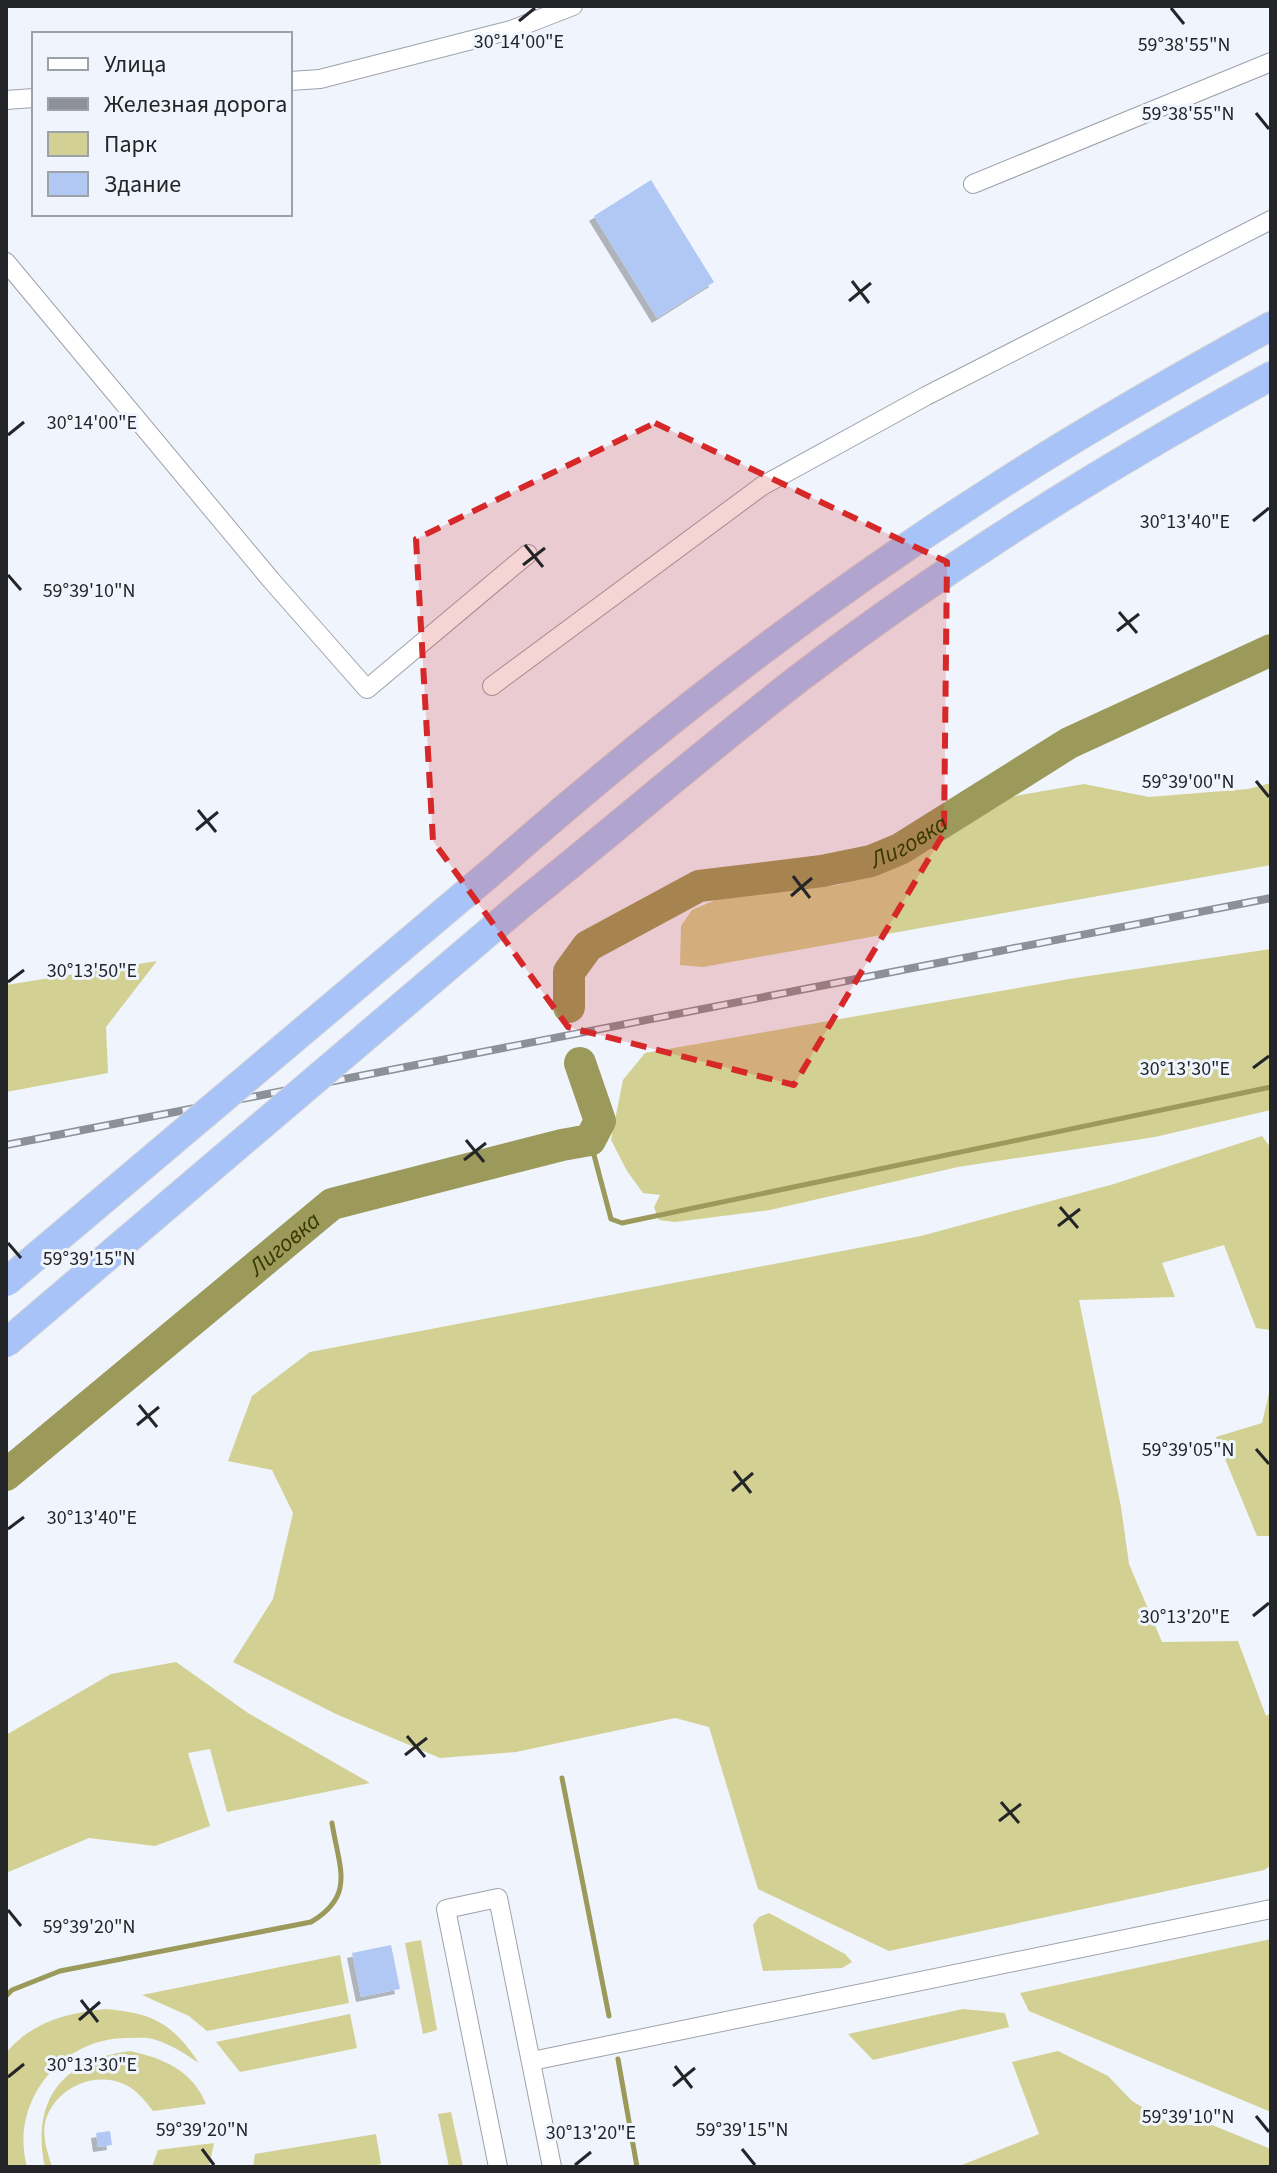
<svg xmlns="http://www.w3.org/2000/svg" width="1277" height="2173" font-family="'Source Sans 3',sans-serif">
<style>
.green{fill:#d2d092}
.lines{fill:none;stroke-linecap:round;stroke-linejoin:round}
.stream{stroke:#9b9a5b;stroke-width:5}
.river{stroke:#9b9a5b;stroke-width:32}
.building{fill:#b1c8f5;filter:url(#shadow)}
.minor-casing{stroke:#9ea2ab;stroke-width:20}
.highway-casing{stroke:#d3d3d4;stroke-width:30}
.minor{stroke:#fff;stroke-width:18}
.highway{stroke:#a8c3f8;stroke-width:28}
.rail-casing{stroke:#8d9096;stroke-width:8}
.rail{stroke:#eff4fd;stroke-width:5;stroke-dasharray:15;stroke-linecap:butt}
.highway-bridge-casing{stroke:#d3d3d4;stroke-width:30;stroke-linecap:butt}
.highway-bridge{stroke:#a8c3f8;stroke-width:28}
.marked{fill:#d62828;fill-opacity:0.2;stroke:#d62828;stroke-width:6;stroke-dasharray:16 10;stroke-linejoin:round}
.ticks{fill:none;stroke:#232528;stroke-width:3}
.labels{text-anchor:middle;stroke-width:6;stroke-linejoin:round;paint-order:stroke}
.water-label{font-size:24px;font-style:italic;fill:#393702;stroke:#eff4fd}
.ticks-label{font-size:20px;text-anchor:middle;fill:#232528;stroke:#eff4fd;stroke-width:6;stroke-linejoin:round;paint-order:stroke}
</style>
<defs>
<filter id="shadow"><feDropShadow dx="-5" dy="5" stdDeviation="0" flood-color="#0004"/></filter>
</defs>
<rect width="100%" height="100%" fill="#eff4fd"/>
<!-- green -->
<g class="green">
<polygon points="1271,783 1271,865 703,967 680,965 681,926 692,910 720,898 838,885 888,867 998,799 1084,784 1149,797 1248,789"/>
<polygon points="1271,949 1271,1110 1155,1137 958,1167 770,1210 675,1222 659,1220 654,1207 660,1195 643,1193 627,1171 611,1140 623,1080 645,1053 1075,978"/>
<polygon points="157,961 106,1027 108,1073 6,1092 6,985"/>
<polygon points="1262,1136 1271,1148 1271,1330 1256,1328 1224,1245 1162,1263 1175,1297 1079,1300 1121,1507 1129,1564 1162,1642 1238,1641 1266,1716 1271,1713 1271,1865 1264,1870 889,1951 758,1889 709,1727 675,1718 516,1752 440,1758 336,1714 233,1662 273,1599 293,1513 272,1470 228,1461 252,1396 310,1352 921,1236 1114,1184"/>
<polygon points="1271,1385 1271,1536 1257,1536 1216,1437 1262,1423"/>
<polygon points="176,1662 248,1713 370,1783 227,1812 210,1749 188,1753 210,1826 155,1846 89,1838 6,1873 6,1735 111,1674"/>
<polygon points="769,1913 845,1954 852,1962 842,1968 763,1971 753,1925 759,1917"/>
<polygon points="1271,1939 1271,2112 1029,2011 1020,1993"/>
<polygon points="421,1940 437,2030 423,2034 405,1943"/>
<polygon points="340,1955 349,2003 207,2031 189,2016 142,1995"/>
<path d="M105,2009C153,2013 172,2023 199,2063C185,2054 172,2045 156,2040C148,2037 139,2038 131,2038C63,2035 9,2101 27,2167H6V2053C31,2022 67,2013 105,2009Z"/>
<polygon points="963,2009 1005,2013 1009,2027 873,2060 848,2034"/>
<polygon points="350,2014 357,2048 240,2072 216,2042"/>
<path d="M130,2051C163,2058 193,2071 206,2104L153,2111C145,2101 138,2091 126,2085C94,2069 53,2089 45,2123C42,2137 48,2154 52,2167H45C31,2099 63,2060 130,2051Z"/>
<polygon points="1058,2051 1108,2076 1132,2101 1173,2125 1212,2125 1271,2149 1271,2167 957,2167 1039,2134 1012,2062"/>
<polygon points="451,2112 463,2167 449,2167 438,2114"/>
<polygon points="376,2134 381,2164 366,2167 253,2167 255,2154"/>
<polygon points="214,2143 209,2167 152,2167 158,2150"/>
</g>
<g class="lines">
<!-- stream -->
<g class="stream">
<polyline points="590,1140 611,1219 622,1223 1271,1087"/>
<polyline points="562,1778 609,2016"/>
<path d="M6,1996L12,1990L60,1971L311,1922C356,1895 339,1868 332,1823"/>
<polyline points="618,2059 637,2167"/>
</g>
<!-- river -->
<g class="river">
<path id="s1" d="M569,1007V972L588,946L699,886L822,871L871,861L900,849L1069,743L1271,650"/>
<path id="s2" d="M6,1475L332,1204L562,1145L590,1140L600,1121L580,1063"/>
</g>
</g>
<!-- building -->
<g class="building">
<polygon points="651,180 714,282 657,318 594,216"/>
<polygon points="391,1945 400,1989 361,1997 352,1953"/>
<polygon points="110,2131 112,2145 98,2147 96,2133"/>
</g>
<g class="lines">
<defs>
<g id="minor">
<polyline points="290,81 320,79 511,30 573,6"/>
<polyline points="6,100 34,98"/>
<polyline points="973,184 1271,62"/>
<polyline points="6,262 271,580 367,689 528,554"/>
<polyline points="492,686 762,486 926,396 1271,220"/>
<polyline points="532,2061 1271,1909"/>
<polyline points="498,2167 446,1909 498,1898 552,2167"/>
</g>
<g id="highway">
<path d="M496,868C650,732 815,604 988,493C1080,433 1175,379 1271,326"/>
<path d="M524,902C617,828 707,749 802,676C949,564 1108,465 1271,376"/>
</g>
</defs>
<!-- minor casing -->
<use href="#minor" class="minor-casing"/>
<!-- highway casing -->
<use href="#highway" class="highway-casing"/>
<!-- minor -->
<use href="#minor" class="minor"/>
<!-- highway -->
<use href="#highway" class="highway"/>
<defs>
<polyline id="rail" points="6,1145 1271,898"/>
</defs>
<!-- rail casing -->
<use href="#rail" class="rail-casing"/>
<!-- rail -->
<use href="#rail" class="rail"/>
<defs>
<g id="highway-bridge">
<polyline points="6,1282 496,868"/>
<polyline points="6,1343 524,902"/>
</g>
</defs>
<!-- highway-bridge casing -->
<use href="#highway-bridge" class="highway-bridge-casing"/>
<!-- highway-bridge -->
<use href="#highway-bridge" class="highway-bridge"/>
</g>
<!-- marked area -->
<path class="marked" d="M655,423L947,562L944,833L794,1085L568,1027L433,841L416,539Z"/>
<!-- ticks -->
<path class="ticks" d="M1171,8L1184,24M519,21L535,8M1256,113L1269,129M852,281L869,303M849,301L871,283M8,435L24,422M1253,521L1269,508M525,545L543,567M523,565L545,548M8,575L21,590M1119,612L1137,633M1117,631L1139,614M1256,781L1269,797M198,810L216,832M196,830L218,812M793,876L810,898M791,896L812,878M8,982L24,970M1253,1068L1269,1056M466,1140L484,1162M464,1160L486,1143M1060,1207L1078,1228M1058,1226L1080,1209M8,1243L21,1258M139,1405L157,1427M137,1425L159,1407M1256,1449L1269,1464M734,1471L751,1493M732,1491L753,1473M8,1529L24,1517M1253,1616L1269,1603M407,1736L425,1757M405,1755L427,1738M1001,1802L1019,1823M999,1821L1021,1804M8,1910L21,1926M81,2000L98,2022M79,2020L100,2002M675,2066L692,2088M8,2077L24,2064M673,2086L695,2068M1256,2116L1269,2132M202,2149L214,2165M742,2149L755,2165M575,2165L591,2152"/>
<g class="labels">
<!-- water labels -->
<g class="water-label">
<text dy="8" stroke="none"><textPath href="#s1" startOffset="410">Лиговка</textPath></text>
<text dy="8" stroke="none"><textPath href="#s2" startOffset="362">Лиговка</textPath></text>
</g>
</g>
<g class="ticks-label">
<text x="519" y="48">30°14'00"E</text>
<text x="1184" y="51">59°38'55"N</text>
<text x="1188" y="120">59°38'55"N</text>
<text x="92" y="429">30°14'00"E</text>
<text x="1185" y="528">30°13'40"E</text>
<text x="89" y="597">59°39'10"N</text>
<text x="1188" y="788">59°39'00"N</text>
<text x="92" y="977">30°13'50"E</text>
<text x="1185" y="1075">30°13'30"E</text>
<text x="89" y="1265">59°39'15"N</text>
<text x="1188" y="1456">59°39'05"N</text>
<text x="92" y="1524">30°13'40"E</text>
<text x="1185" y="1623">30°13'20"E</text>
<text x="89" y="1933">59°39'20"N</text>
<text x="92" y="2071">30°13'30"E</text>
<text x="1188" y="2123">59°39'10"N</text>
<text x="202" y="2136">59°39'20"N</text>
<text x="742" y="2136">59°39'15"N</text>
<text x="591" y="2139">30°13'20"E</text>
</g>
<!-- border -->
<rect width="1277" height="2173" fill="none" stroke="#232528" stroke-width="16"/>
<!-- legend -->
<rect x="32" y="32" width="260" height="184" fill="#eff4fd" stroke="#9da1a8" stroke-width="2"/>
<rect x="48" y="58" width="40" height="12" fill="#ffffff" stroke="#9da1a8" stroke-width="2"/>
<text x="104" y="72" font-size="24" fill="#232528">Улица</text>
<rect x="48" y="98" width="40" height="12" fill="#8d9096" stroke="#9da1a8" stroke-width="2"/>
<text x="104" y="112" font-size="24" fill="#232528">Железная дорога</text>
<rect x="48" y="132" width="40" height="24" fill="#d2d092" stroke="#9da1a8" stroke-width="2"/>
<text x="104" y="152" font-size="24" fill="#232528">Парк</text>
<rect x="48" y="172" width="40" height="24" fill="#b1c8f5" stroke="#9da1a8" stroke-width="2"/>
<text x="104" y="192" font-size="24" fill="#232528">Здание</text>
</svg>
